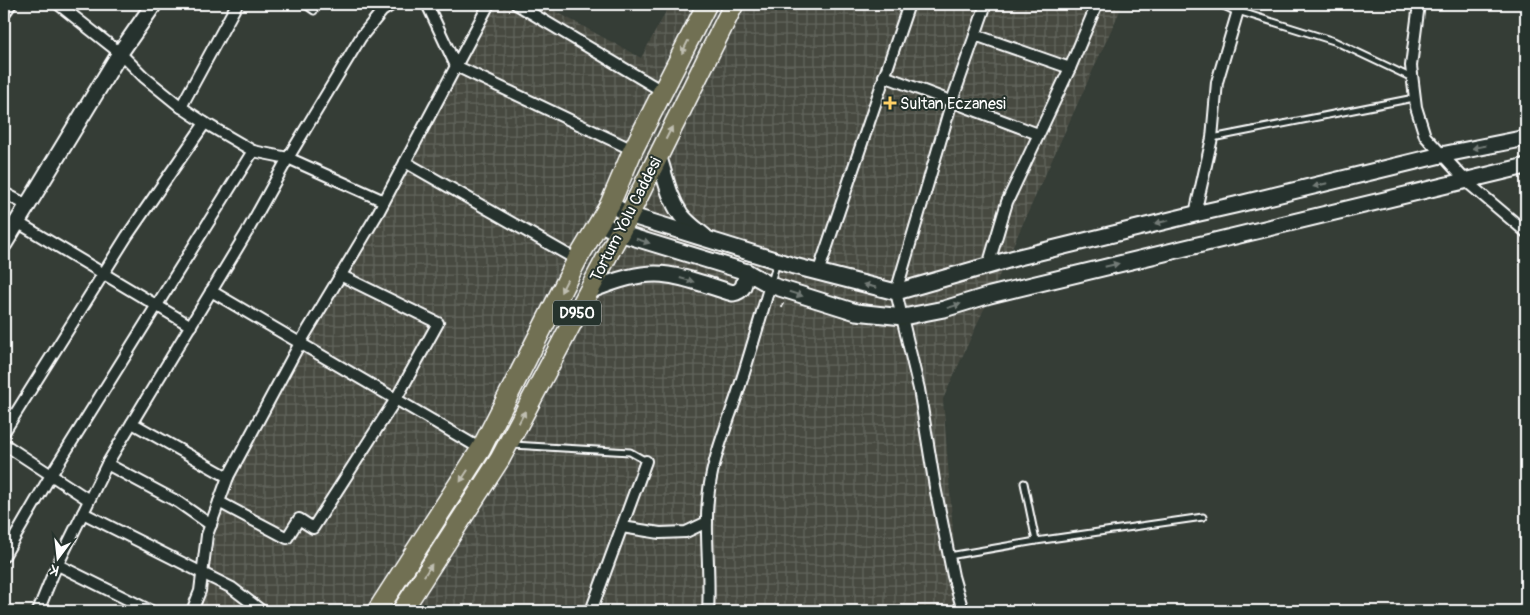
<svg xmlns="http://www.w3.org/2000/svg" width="1530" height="615" font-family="Pangolin,sans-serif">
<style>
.industrial{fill:url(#industrial-grid)}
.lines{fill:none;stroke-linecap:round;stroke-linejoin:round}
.lane-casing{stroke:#fff;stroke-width:9}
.street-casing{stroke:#fff;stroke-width:14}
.secondary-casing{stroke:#fff;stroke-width:19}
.highway-casing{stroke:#fff;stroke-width:22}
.path{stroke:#fff;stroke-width:2;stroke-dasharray:5 4;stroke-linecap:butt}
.lane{stroke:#26332d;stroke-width:5}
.street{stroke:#26332d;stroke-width:10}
.secondary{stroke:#26332d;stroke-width:15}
.highway{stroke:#716f52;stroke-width:19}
.oneway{fill:#bfbeb1}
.oneway2{fill:#727a76}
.poi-dot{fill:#ffd166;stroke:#26332d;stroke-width:2}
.labels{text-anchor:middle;stroke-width:4;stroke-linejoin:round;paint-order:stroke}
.shield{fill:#26332d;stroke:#bec2c0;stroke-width:1}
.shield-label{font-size:15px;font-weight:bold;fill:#fff}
.poi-label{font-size:16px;fill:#fff;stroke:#26332d;text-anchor:start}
.street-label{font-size:16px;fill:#fff;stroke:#26332d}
</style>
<defs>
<pattern id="industrial-grid" width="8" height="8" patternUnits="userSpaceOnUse" patternTransform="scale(1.25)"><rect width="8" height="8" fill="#474a41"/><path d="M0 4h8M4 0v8" fill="none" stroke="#63655e"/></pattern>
</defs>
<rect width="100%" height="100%" fill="#353d36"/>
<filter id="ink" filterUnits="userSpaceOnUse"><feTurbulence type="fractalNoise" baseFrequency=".02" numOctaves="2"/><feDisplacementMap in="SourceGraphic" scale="10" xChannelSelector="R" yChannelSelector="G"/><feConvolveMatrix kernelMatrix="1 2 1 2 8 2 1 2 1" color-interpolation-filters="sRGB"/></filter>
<g filter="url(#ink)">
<!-- industrial -->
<polygon class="industrial" points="489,4 542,4 641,58 670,4 1123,4 943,399 959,611 191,611 201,597 224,497"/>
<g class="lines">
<defs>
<g id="lane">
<polyline points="304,4 314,11"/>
<polyline points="1238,11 1334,41 1412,78"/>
<polyline points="1212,138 1414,98"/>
<polyline points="771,282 777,262"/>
<polyline points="513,445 630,452 646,461"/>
<polyline points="1024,483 1036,541"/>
<polyline points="949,556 1036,541 1203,517"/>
</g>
<g id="street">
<polyline points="58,4 120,53 144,77 181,107 205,123 253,151 288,158 384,201"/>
<polyline points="427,4 456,66 633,150"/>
<polyline points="516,4 662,91"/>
<polyline points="1225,4 1238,10"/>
<polyline points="1419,4 1411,66 1416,107 1425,136 1467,182 1526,232"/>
<polyline points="4,14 11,4"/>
<polyline points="975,35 1070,68"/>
<polyline points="884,76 1038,134"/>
<polyline points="181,107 237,4"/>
<polyline points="405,162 577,260"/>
<polyline points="4,193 27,205"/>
<polyline points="1195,214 1212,138 1217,82 1240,4"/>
<polyline points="17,222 191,326"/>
<polyline points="988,266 1007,202 1070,68 1097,4"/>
<polyline points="818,273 909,4"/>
<polyline points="211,291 481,449"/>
<polyline points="132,423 228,477"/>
<polyline points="4,432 127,236 205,123"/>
<polyline points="4,444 89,500"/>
<polyline points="107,464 178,502 211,525"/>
<polyline points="219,502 287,538 299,519 313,528 396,399 438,323 340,275"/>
<polyline points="83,513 232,588 262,611"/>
<polyline points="622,527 660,533 686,532 707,522"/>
<polyline points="4,556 51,475 253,151"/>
<polyline points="58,565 151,611"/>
<polyline points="38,611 53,574 107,464 247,232 288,158 361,37 382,11 393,4"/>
<polyline points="192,611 200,591 207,535 228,477 300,343 378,213 489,4"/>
<polyline points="591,611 646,461"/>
<path d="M708,611C711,567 702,522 711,478C716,450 728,422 737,395C749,358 759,322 770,285"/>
<polyline points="963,611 953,576 935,487 919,389 896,292 952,101 986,4"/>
</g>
<g id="secondary">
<path d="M658,155C665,175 668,196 681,215C687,223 697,230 705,237"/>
<polyline points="610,204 629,215 794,266 896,292 1015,258 1195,214 1235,205 1441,155 1526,138"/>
<polyline points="598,222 619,233 747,272 770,285 856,312 903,317 944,309 990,295 1526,166"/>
<polyline points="4,244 120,53 154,4"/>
<path d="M589,291C614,281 641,271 668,275C690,278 712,287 733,293C745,291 744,282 747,272"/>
</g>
<g id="highway">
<polyline points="377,611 481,449 577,260 610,204 633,150 707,4"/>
<polyline points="402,611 500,459 629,215 734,4"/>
</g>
</defs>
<!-- lane casing -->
<use href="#lane" class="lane-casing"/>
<!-- street casing -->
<use href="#street" class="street-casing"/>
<!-- secondary casing -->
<use href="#secondary" class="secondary-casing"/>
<!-- highway casing -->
<use href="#highway" class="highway-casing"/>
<!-- path -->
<polyline class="path" points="782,308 783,303"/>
<!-- lane -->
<use href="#lane" class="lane"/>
<!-- street -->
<use href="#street" class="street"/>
<!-- secondary -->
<use href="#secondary" class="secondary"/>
<!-- highway -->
<use href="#highway" class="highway"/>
</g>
<!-- one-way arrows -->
<defs><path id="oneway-solid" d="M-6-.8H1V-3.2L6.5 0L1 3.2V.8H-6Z" transform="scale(1.25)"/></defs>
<g class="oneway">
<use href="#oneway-solid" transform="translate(685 47) rotate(117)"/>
<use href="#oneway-solid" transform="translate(669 133) rotate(-63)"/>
<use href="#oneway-solid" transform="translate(564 286) rotate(117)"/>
<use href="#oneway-solid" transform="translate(522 417) rotate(-62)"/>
<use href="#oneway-solid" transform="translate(464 476) rotate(123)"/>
<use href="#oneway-solid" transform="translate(428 570) rotate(-57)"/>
</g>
<g class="oneway2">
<use href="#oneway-solid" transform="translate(1479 147) rotate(168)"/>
<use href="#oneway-solid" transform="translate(1320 185) rotate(166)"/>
<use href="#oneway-solid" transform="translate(1162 222) rotate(166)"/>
<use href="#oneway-solid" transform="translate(643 241) rotate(17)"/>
<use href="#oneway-solid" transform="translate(1112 265) rotate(-13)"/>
<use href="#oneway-solid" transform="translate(687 280) rotate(16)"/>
<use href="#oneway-solid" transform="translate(870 286) rotate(-166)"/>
<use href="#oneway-solid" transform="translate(796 294) rotate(18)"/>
<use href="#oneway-solid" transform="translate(954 306) rotate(-17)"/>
</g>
</g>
<!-- markers -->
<path class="poi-dot" d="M887.5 95.5h5v5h5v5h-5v5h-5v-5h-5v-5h5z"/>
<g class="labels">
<!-- shield labels -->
<rect class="shield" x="553" y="300.5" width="48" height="25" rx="4"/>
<g class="shield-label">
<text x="577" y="318">D950</text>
</g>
<!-- poi labels -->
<g class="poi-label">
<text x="900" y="109">Sultan Eczanesi</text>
</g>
<!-- street labels -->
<g class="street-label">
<text transform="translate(625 219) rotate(-63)" y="6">Tortum Yolu Caddesi</text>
</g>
</g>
<!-- margin -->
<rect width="1530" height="615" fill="none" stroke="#26332d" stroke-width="20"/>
<rect x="10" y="10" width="1510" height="595" fill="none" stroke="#fff" stroke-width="2" filter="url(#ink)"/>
<!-- north arrow -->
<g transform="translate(58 558) rotate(195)" stroke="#26332d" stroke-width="4" paint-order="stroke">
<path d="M0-4L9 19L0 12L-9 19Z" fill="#ffffff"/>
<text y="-8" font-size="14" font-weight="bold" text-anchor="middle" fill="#ffffff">K</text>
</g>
</svg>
